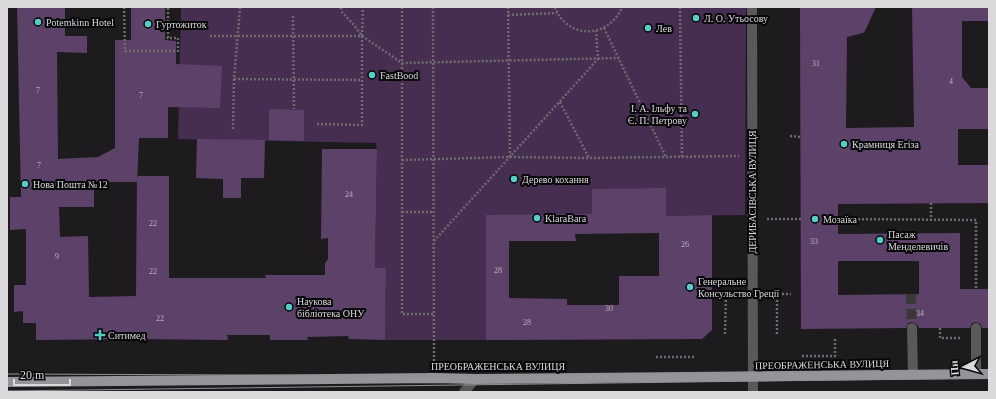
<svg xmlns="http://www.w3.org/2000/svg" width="996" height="399" font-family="Georgia,serif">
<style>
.green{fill:#462e51}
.building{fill:#5c4268;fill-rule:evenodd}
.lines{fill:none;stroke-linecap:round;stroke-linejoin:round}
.minor-tunnel{stroke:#3a383b;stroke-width:10;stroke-dasharray:10 5;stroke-linecap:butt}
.path{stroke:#6e6b6f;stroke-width:2.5;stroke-dasharray:2 2;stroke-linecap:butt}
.minor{stroke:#59585a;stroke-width:10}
.major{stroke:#969498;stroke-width:10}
.tram{stroke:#939194;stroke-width:1}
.poi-dot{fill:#56cec3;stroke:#070608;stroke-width:1.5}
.labels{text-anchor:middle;stroke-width:4;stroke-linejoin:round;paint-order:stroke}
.number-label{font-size:8px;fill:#bbb3bf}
.poi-label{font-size:10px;fill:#dbd9dc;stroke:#070608;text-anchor:start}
.street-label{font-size:10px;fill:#dbd9dc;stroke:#070608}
</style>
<rect width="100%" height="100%" fill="#1e1b1f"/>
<!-- green -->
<polygon class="green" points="181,7 746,7 745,215 666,216 486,215 486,340 385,340 386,268 375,268 377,149 376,143 178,139"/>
<!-- building -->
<g class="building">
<polygon points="17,7 65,7 65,36 87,36 87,53 57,52 58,159 98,157 115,148 115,40 131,40 131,7 165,7 165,40 176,41 176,64 222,66 220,108 168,107 168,138 139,138 137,182 94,182 94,207 59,207 60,237 88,236 89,297 136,296 137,176 169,176 169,278 266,278 265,275 325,275 325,263 328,259 328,238 321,239 322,149 377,149 375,268 386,268 385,340 349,339 348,336 307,337 308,340 270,340 270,335 227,335 228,340 136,339 36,340 36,323 23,323 23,311 14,312 14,285 26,285 26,229 10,230 10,197 21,197"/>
<path d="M800,7H876L865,31L863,33L847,37L846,128L914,127L912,7H988V21H962V77L971,88H989V129H958V165H989V203L838,204V234L960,233V289H989V328H982L981,324L976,322L972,323L970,328H919L917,324L912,322L908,323L906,328L801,329ZM838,261H919V294L838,295Z"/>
<polygon points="269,109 304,110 304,141 269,140"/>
<polygon points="197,139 265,140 264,178 241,178 241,198 223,198 223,179 196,178"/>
<path d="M666,188V216L712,215V330L702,339L486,340V215L592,214V189ZM659,233V276H619V305H567V299L509,298V241H576L575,234Z"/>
</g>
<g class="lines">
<!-- minor-tunnel -->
<polyline class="minor-tunnel" points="911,294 912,328"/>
<!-- path -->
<g class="path">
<polyline points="124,7 125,51 178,51 178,38 168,38 168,7"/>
<polyline points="402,7 402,314 434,314"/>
<polyline points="433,7 434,364"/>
<polyline points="508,7 510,156"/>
<path d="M555,7C567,40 609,39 622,7"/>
<polyline points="680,7 682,157"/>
<polyline points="508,15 557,13"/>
<polyline points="293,16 294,109"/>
<polyline points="604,28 666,157"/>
<polyline points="210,36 362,36 402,63 619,58"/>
<polyline points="362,36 363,7"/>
<polyline points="234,79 362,80"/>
<polyline points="560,102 589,158"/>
<polyline points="317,124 362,125 362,36 354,25 341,11 341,7"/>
<polyline points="233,129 234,79 240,7"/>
<polyline points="790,136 801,137"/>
<polyline points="402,160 510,157 589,158 739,156"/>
<polyline points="931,203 931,220"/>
<polyline points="402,212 434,212"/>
<polyline points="767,219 801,219"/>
<polyline points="838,219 976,220 976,289"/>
<polyline points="434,241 598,59 596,31"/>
<polyline points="766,294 791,294"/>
<polyline points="940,328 940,338 961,338"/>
<polyline points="725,334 726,293 739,293"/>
<polyline points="777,334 777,294"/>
<polyline points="802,356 835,356 835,338"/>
<polyline points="656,357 696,357"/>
</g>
<!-- minor -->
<g class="minor">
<polyline points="752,7 753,392"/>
<polyline points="912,328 913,375"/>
<polyline points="976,328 976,374"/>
<polyline points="464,392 475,379"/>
</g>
<!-- major -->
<polyline class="major" points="7,382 434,378 475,379 989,374"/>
<!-- tram -->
<g class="tram">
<polyline points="7,374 478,376 989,370"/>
<polyline points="7,391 989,378"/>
</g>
</g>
<!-- markers -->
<g class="poi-dot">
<circle cx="696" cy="18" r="4"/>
<circle cx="38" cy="22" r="4"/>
<circle cx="148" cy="24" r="4"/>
<circle cx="648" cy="28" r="4"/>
<circle cx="372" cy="75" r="4"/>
<circle cx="695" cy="114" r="4"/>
<circle cx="844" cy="144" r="4"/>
<circle cx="514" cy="179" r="4"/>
<circle cx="25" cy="184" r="4"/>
<circle cx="537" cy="218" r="4"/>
<circle cx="815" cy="219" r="4"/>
<circle cx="880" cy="240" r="4"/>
<circle cx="690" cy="287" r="4"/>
<circle cx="289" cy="307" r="4"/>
<path d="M98 329h4v4h4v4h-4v4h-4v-4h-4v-4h4z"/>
</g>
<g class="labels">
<!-- number labels -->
<g class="number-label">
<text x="816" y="66">31</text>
<text x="951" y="84">4</text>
<text x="38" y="93">7</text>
<text x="141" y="98">7</text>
<text x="39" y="168">7</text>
<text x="349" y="197">24</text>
<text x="153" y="226">22</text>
<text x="814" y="244">33</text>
<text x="685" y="247">26</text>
<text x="57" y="259">9</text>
<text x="498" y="273">28</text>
<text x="153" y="274">22</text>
<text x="609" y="311">30</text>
<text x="920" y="316">34</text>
<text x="160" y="321">22</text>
<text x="527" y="325">28</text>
</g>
<!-- poi labels -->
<g class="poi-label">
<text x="704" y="22">Л. О. Утьосову</text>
<text x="46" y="26">Potemkinn Hotel</text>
<text x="156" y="28">Гуртожиток</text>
<text x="656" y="32">Лев</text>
<text x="380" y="79">FastBood</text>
<text x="687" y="112" text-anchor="end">І. А. Ільфу та<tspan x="687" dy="12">Є. П. Петрову</tspan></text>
<text x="852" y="148">Крамниця Егіза</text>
<text x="522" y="183">Дерево кохання</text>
<text x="33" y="188">Нова Пошта №12</text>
<text x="545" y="222">KlaraBara</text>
<text x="823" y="223">Мозаїка</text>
<text x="888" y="238">Пасаж<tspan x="888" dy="12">Менделевичів</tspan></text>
<text x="698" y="285">Генеральне<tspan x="698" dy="12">Консульство Греції</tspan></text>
<text x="297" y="305">Наукова<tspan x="297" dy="12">бібліотека ОНУ</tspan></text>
<text x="108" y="339">Ситимед</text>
</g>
<!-- street labels -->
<g class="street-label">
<text transform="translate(752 192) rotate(-90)" y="4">ДЕРИБАСІВСЬКА ВУЛИЦЯ</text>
<text transform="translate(822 364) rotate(-1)" y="4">ПРЕОБРАЖЕНСЬКА ВУЛИЦЯ</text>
<text x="498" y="370">ПРЕОБРАЖЕНСЬКА ВУЛИЦЯ</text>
</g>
</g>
<!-- border -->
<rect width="996" height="399" fill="none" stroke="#dbd9dc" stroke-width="16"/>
<!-- north arrow -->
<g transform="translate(964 367) rotate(264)" stroke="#070608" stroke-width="3" paint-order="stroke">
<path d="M0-3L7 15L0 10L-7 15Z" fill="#dbd9dc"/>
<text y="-6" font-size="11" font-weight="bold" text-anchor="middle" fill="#dbd9dc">Пн</text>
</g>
<!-- scale -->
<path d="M14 379v6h56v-6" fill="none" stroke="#dbd9dc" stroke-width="2"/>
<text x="20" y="379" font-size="12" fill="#dbd9dc" stroke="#070608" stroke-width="3" paint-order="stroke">20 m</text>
</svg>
